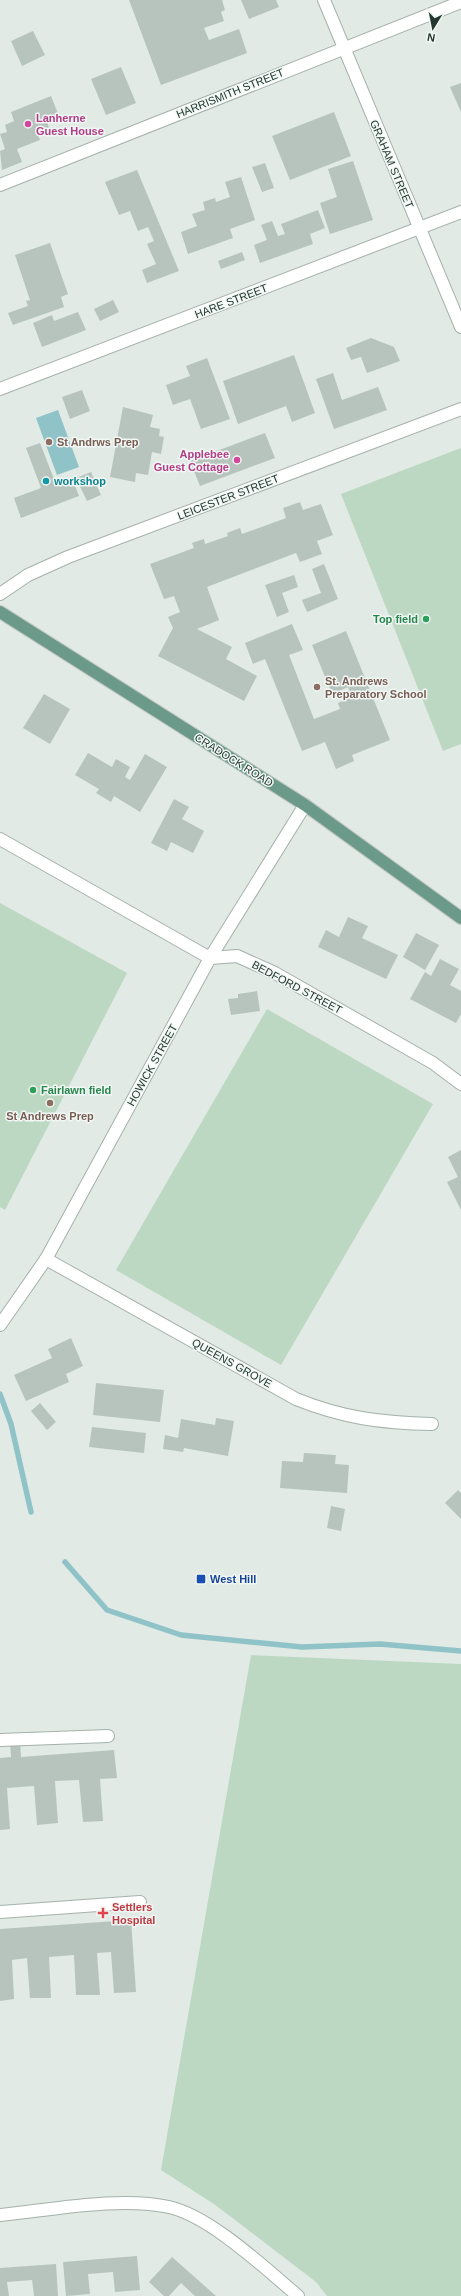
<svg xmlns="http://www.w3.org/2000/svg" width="461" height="2296" font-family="Helvetica,sans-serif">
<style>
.green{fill:#bdd8c2}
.water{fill:#90c3c8}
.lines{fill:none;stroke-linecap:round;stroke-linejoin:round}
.stream{stroke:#90c3c8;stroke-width:5.5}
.building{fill:#b7c4be}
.minor-casing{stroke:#a5b1ab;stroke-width:14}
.major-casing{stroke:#c2c7c5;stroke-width:14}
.minor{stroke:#fff;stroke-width:12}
.major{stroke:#6b9a8b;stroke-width:12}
.hotel-dot{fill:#d1479c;stroke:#f1f7f4;stroke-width:1.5}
.education-dot{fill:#8d6e63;stroke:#f1f7f4;stroke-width:1.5}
.culture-dot{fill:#0f9aa8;stroke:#f1f7f4;stroke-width:1.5}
.leisure-dot{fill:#2e9e5b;stroke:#f1f7f4;stroke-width:1.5}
.transit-dot{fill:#1a4fb4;stroke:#f1f7f4;stroke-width:1.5}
.health-dot{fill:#e0444e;stroke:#f1f7f4;stroke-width:1.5}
.labels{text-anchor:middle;stroke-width:3;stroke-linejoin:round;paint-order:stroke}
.street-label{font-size:11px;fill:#243831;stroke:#f1f7f4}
.hotel-label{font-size:11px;font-weight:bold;fill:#b23c85;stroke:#f1f7f4;text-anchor:start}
.education-label{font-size:11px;font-weight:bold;fill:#785e54;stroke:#f1f7f4;text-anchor:start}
.culture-label{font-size:11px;font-weight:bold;fill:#0d838f;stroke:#f1f7f4;text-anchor:start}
.leisure-label{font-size:11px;font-weight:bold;fill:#27864d;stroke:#f1f7f4;text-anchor:end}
.transit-label{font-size:11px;font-weight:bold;fill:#164399;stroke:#f1f7f4;text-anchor:start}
.health-label{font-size:11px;font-weight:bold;fill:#be3a42;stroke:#f1f7f4;text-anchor:start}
</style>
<rect width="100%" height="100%" fill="#e1eae5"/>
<!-- green -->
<g class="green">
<polygon points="461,448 461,744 443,751 341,494"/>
<polygon points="0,903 127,973 5,1210 0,1207"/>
<polygon points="267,1009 433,1104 281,1365 116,1270"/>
<polygon points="251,1655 461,1664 461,2296 327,2296 316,2282 214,2204 161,2170"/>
</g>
<!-- water -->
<polygon class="water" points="58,410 79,467 57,475 36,418"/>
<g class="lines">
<!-- stream -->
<g class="stream">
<polyline points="0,1394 11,1424 31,1512"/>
<polyline points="65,1562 107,1610 181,1635 302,1647 380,1644 461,1651"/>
</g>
</g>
<!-- building -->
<g class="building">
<polygon points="129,0 222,0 225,10 221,12 224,21 204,28 209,40 239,29 247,53 161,85"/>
<polygon points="241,0 276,0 279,7 249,19"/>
<polygon points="33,31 45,55 22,66 11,41"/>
<polygon points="121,67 136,103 106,115 91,79"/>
<polygon points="461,83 461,112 450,87"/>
<polygon points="51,96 59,116 47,121 50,131 38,135 40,140 17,149 22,162 2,170 0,151 5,149 0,134 7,132 5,125 14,121 11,112"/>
<polygon points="334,112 351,156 290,180 272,136"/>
<polygon points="353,161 373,220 330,234 320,203 337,197 328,169"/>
<polygon points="265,163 274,188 262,192 252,167"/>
<polygon points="137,170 179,271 147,283 142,270 156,264 147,244 154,241 148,227 138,231 130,211 119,215 105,182"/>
<polygon points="241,177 255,220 230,229 233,238 188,254 181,232 197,226 192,214 205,210 203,202 215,198 216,202 230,197 225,182"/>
<polygon points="318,210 325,228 310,234 313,244 260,263 254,245 267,240 261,225 272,221 278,236 285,234 281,224"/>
<polygon points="50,243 68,294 61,297 64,307 13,325 8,313 28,306 26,301 30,300 15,255"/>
<polygon points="242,252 245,260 221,269 218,261"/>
<polygon points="113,300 119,312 100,321 94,309"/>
<polygon points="78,312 86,330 42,347 33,323 52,315 54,321"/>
<polygon points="371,338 394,347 400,361 367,373 361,357 351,360 346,348"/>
<polygon points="294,355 315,413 292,422 286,406 238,424 223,381"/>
<polygon points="207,358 230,419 201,429 190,399 173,405 166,385 190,376 186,366"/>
<polygon points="333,373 342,400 378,387 387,410 334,429 316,379"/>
<polygon points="82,390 90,411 70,419 62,397"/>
<polygon points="123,407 153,415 150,427 160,429 159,436 164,437 161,454 152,452 148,475 136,473 135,482 110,477"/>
<polygon points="265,433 275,458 200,486 190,461"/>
<polygon points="40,443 56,484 72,478 79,496 21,518 14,498 41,488 26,448"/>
<polygon points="91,472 101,495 87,501 76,478"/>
<polygon points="300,502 303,510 321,504 333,535 317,541 322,554 300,562 296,553 207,587 219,620 197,629 232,647 226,659 257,676 244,701 158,656 173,628 168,617 180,612 174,596 164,599 150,564 194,548 192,543 204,539 205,544 228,536 227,533 240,528 242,534 286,518 283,508"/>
<polygon points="324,564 338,599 307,612 302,600 321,593 312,569"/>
<polygon points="294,575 298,587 282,593 289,612 277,617 265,585"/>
<polygon points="292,624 303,650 289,655 314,719 340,709 338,703 352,697 348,687 332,694 312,645 346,631 390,740 352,755 354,761 336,769 325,742 302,751 265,659 253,664 245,643"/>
<polygon points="44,694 70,709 50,744 23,728"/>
<polygon points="88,753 112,767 116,759 130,767 125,777 130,780 145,754 167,767 140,812 114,796 111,802 96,793 99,789 75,775"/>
<polygon points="174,799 189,807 182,819 204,831 193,853 171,842 167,851 151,843"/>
<polygon points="348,917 368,926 362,938 398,955 386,979 318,947 326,930 339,937"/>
<polygon points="416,933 439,945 425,970 403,957"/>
<polygon points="440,959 459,969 450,985 461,991 461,1014 456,1023 410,999 425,972 431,976"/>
<polygon points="257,991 260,1011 231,1015 228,999 238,998 238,994"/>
<polygon points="461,1150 461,1210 447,1182 458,1177 448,1157"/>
<polygon points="71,1338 83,1366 66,1374 69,1382 26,1401 14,1375 52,1358 48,1349"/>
<polygon points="96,1383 164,1390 160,1422 93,1415"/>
<polygon points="40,1403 56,1422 47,1430 31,1411"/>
<polygon points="216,1418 234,1421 228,1456 184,1448 183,1452 163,1449 165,1435 178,1438 181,1419 215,1425"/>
<polygon points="92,1427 146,1433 144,1453 89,1447"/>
<polygon points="304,1453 336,1455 335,1464 349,1465 347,1493 280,1488 282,1461 303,1462"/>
<polygon points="458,1490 461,1493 461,1519 445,1503"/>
<polygon points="331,1506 345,1509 341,1531 327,1528"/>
<polygon points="20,1741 21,1757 114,1750 117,1778 100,1779 103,1821 83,1822 79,1780 55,1781 58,1823 37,1825 34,1786 7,1788 10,1829 0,1830 0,1758 11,1757 10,1742"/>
<polygon points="131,1920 136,1992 114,1993 111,1952 97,1953 100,1995 76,1995 74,1955 49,1957 51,1998 30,1998 27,1958 12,1960 14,1999 0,2001 0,1929"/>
<polygon points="137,2256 140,2290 115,2292 113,2272 88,2274 90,2294 66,2296 63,2262"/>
<polygon points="172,2257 216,2296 195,2296 181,2283 169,2296 164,2296 149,2282"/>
<polygon points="56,2264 58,2296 34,2296 32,2280 7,2282 9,2296 0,2296 0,2268"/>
</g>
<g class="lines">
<defs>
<g id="minor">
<polyline points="324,0 461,327"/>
<polyline points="0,185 461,2"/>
<polyline points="0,389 461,212"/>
<polyline points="0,594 28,575 68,557 461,409"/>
<polyline points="0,839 210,958 237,956 275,973 433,1063 461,1084"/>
<path d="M46,1259L296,1399C343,1418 382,1423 432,1424"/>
<polyline points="0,1325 46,1259 210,958 305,805"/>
<polyline points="0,1740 108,1736"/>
<polyline points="0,1912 140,1902"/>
<path d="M0,2215C51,2210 120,2196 169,2207C210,2216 266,2269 298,2296"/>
</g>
<polyline id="major" points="0,612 305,805 461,918"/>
</defs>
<!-- minor casing -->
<use href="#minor" class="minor-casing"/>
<!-- major casing -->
<use href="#major" class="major-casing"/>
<!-- minor -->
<use href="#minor" class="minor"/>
<!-- major -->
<use href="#major" class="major"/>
</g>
<!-- markers -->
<g class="hotel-dot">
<circle cx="28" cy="124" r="4"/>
<circle cx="237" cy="460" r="4"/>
</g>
<g class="education-dot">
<circle cx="49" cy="442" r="4"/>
<circle cx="317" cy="687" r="4"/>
<circle cx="50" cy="1103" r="4"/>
</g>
<circle class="culture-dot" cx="46" cy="481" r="4"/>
<g class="leisure-dot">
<circle cx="426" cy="619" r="4"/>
<circle cx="33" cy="1090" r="4"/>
</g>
<rect class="transit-dot" x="196" y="1574" width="10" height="10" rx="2"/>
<path class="health-dot" d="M101 1907h4v4h4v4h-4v4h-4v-4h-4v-4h4z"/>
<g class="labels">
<!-- street labels -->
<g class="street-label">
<text transform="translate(230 93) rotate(-22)" y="4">HARRISMITH STREET</text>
<text transform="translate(392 164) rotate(67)" y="4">GRAHAM STREET</text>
<text transform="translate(231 301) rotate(-21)" y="4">HARE STREET</text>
<text transform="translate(228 497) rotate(-21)" y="4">LEICESTER STREET</text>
<text transform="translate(234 760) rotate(32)" y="4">CRADOCK ROAD</text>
<text transform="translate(297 987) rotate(28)" y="4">BEDFORD STREET</text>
<text transform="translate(152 1065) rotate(-61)" y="4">HOWICK STREET</text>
<text transform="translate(232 1363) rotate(29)" y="4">QUEENS GROVE</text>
</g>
<!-- hotel labels -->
<g class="hotel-label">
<text x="36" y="122">Lanherne<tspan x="36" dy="13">Guest House</tspan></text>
<text x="229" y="458" text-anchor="end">Applebee<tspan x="229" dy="13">Guest Cottage</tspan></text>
</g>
<!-- education labels -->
<g class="education-label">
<text x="57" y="446">St Andrws Prep</text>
<text x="325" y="685">St. Andrews<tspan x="325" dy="13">Preparatory School</tspan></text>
<text x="50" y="1120" text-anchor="middle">St Andrews Prep</text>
</g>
<!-- culture labels -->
<g class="culture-label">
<text x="54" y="485">workshop</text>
</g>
<!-- leisure labels -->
<g class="leisure-label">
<text x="418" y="623">Top field</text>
<text x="41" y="1094" text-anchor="start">Fairlawn field</text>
</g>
<!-- transit labels -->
<g class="transit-label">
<text x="210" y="1583">West Hill</text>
</g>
<!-- health labels -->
<g class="health-label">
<text x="112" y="1911">Settlers<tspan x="112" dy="13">Hospital</tspan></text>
</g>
</g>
<!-- north arrow -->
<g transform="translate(433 28) rotate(190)" stroke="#f1f7f4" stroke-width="3" paint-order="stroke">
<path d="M0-3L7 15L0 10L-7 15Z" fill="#243831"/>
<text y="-6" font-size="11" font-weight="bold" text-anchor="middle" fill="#243831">N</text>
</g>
</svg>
